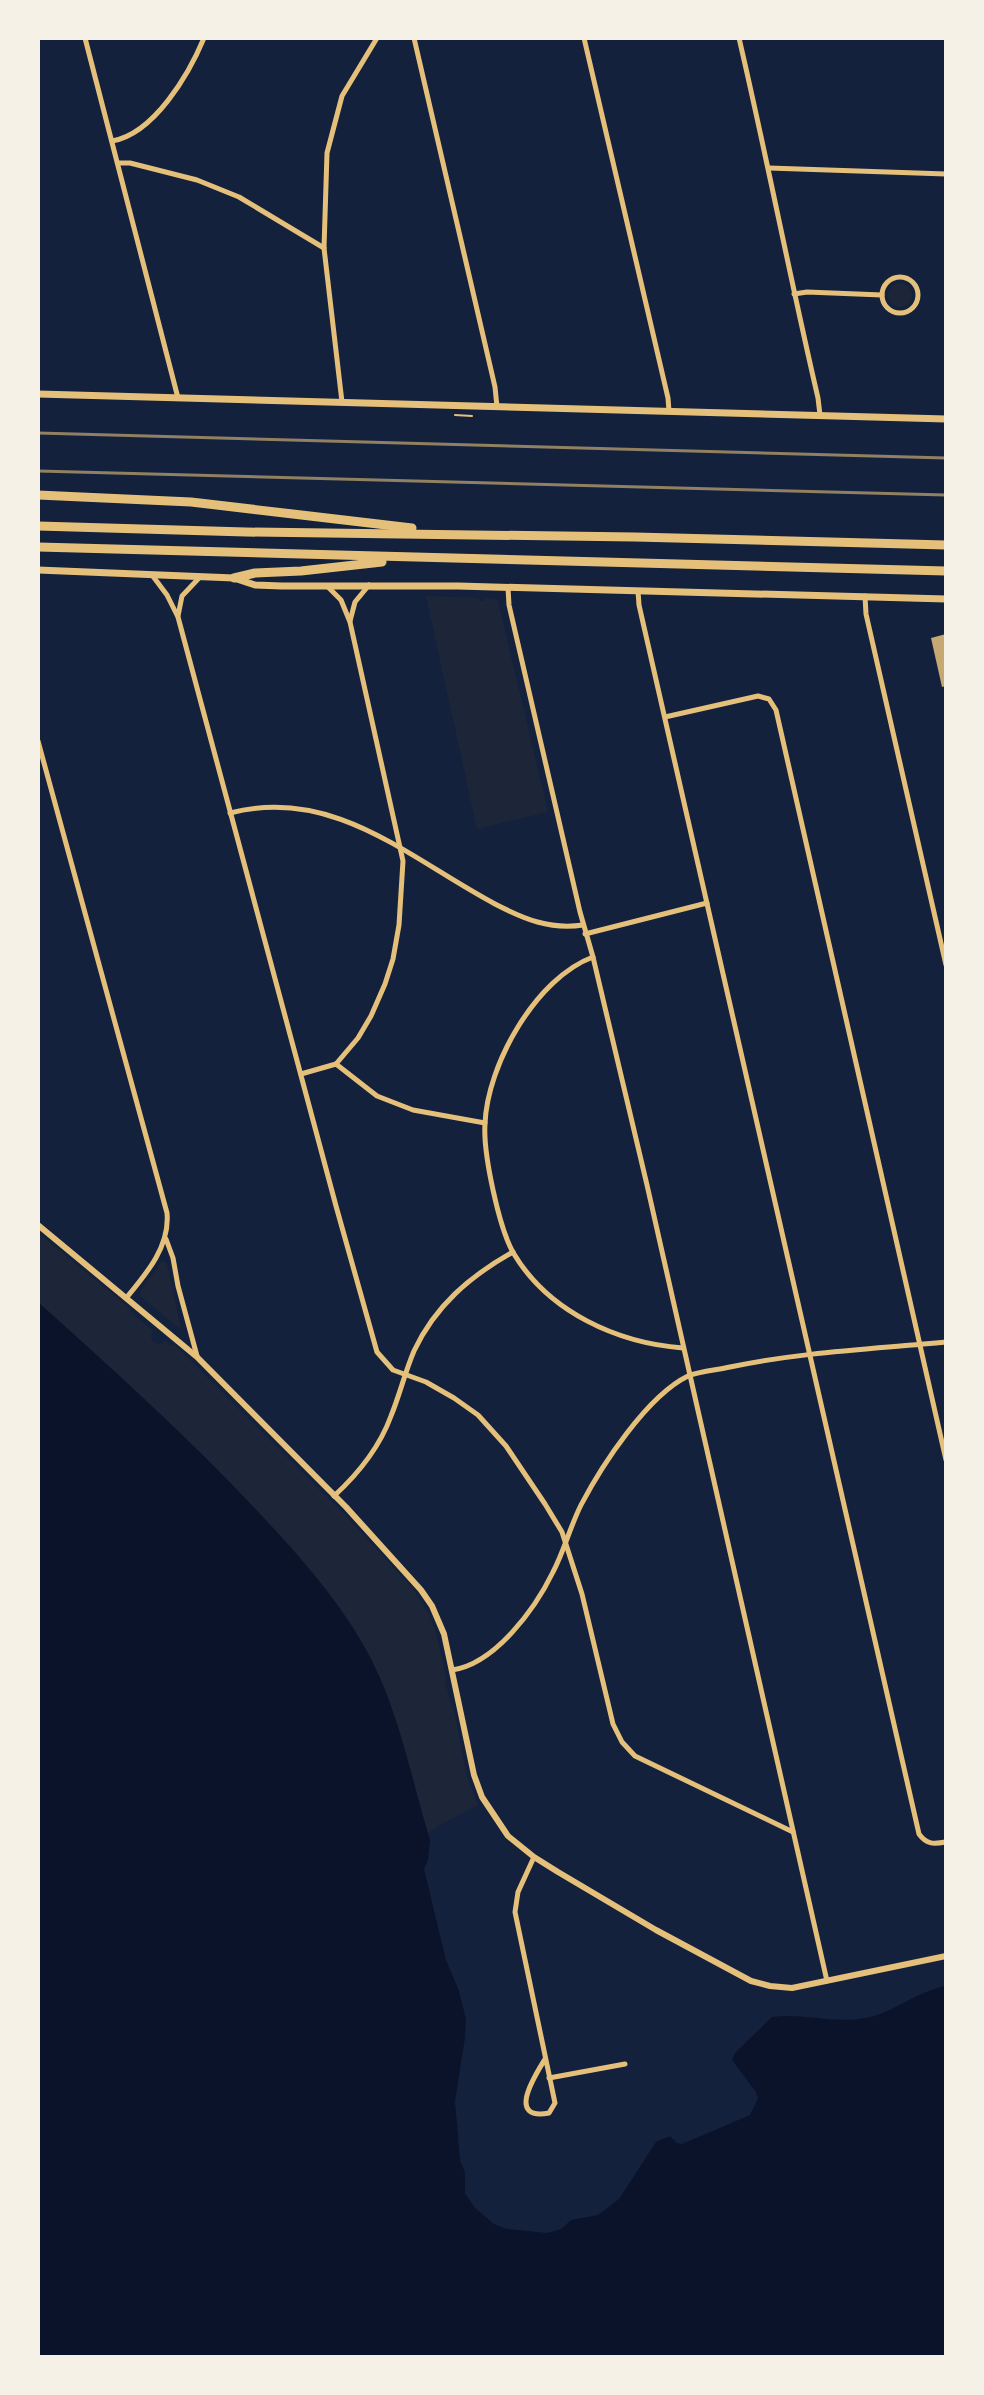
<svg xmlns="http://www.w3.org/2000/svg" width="984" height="2395" font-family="Karla,sans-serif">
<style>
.green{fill:#1d2539}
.water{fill:#0b132b}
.building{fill:#c6a872}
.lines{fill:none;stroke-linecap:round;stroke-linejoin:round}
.path{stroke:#e5c07b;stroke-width:2}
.minor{stroke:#e5c07b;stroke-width:5}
.tertiary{stroke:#e5c07b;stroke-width:6}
.secondary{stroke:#e5c07b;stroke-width:7}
.motorway{stroke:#e5c07b;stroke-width:9}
.rail{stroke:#918062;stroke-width:3}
</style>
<rect width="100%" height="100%" fill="#14213d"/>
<!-- green -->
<g class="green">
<circle cx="900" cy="295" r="12"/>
<polygon points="426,596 479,598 479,601 484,601 484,598 496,599 498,601 548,812 477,829"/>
<path d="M38,1233L131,1309L130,1311L153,1331L151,1337L153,1342L161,1345L165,1340L172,1346L174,1344L344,1514L413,1589L428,1613L435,1629L447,1680L445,1681L451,1705H453L467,1776L478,1805L436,1827L428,1834L373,1662C342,1606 301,1559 258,1512C189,1438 113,1370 38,1302Z"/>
<polygon points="162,1261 167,1264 181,1329 140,1296 141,1290"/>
</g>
<!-- water -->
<path class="water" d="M38,1302C115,1371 191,1440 262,1516C303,1560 345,1607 372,1661C400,1716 412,1781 430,1840L428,1860L424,1869L446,1960L459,1991L466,2019L465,2038L455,2101L460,2160L465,2172V2193L475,2208L494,2224L507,2229L547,2233L561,2229L571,2220L598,2215L619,2199L656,2142L670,2136L677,2143L682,2144L750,2115L758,2098L756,2092L732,2060L735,2053L772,2017C804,2013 833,2024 865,2018C885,2015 899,2004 917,1996C926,1992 936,1988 946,1985V2357H38Z"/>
<!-- building -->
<polygon class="building" points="946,634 946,686 942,687 931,638"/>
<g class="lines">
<!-- path -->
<polyline class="path" points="455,415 472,416"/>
<!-- minor -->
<g class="minor">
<polyline points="85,38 178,398"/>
<polyline points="414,38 495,387 497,407"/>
<polyline points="584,38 668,398 669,411"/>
<path d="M739,38C767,158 790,278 818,398L820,415"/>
<path d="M112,141C154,134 189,74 204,38"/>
<polyline points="118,163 130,163 197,180 239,197 324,248"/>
<polyline points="769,168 946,174"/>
<circle cx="900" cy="295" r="18"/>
<polyline points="794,294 807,292 882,295"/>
<polyline points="342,402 324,248 327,153 342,96 377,38"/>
<polyline points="152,575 167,595 178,617 336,1206 377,1352 393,1370 426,1382 454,1398 478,1415 506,1446 545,1504 562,1532 582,1594 613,1724 622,1742 635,1756 793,1832"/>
<polyline points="508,588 509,605 580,912 593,957 647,1185 827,1981"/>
<path d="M638,591L639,605L919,1834C927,1845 934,1844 946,1842"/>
<polyline points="865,596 866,614 946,965"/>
<polyline points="178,616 182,596 200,577"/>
<polyline points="350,621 355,602 369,585"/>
<polyline points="665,717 758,696 769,699 776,710 946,1460"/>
<path d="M38,741L167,1213C170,1246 147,1273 127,1297"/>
<path d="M230,813C334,786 410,859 495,904C524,919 550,930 583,925"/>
<polyline points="585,934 707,903"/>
<path d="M593,957C536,978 487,1065 485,1124C483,1153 499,1229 514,1254C549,1312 617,1343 683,1348"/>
<polyline points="336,1064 377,1096 413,1110 485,1123"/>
<polyline points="301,1074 336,1064 358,1038 371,1016 385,984 393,959 399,925 403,861 350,622 341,600 328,587"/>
<polyline points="166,1239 173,1258 178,1286 197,1356"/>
<path d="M334,1496C358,1474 380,1446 391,1416C400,1394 405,1372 414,1351C435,1306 470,1276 513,1252"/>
<path d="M452,1670C495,1664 535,1609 553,1572C564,1551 570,1527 581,1505C602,1465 647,1396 688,1376C700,1371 717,1370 730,1367C801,1352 874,1349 946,1342"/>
<path d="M534,1857L518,1892L515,1912L555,2103L549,2113C505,2121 536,2074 545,2059"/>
<polyline points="549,2078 625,2064"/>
</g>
<!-- tertiary -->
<polyline class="tertiary" points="38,1225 197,1357 346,1507 421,1590 432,1606 444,1634 474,1775 482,1797 508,1836 534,1857 558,1872 656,1930 751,1981 770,1986 792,1988 946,1956"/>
<!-- secondary -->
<g class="secondary">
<polyline points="38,394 946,419"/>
<polyline points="38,570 234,578 255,585 282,586 458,586 946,599"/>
</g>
<!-- motorway -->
<g class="motorway">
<polyline points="38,495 191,502 412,528"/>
<polyline points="38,526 246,532 635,537 946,545"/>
<polyline points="38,547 946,571"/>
<polyline points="234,578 255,573 301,571 382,562"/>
</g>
<!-- rail -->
<g class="rail">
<polyline points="38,433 946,458"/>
<polyline points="38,471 946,495"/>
</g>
</g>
<!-- border -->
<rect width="984" height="2395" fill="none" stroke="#f6f1e7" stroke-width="80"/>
</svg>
